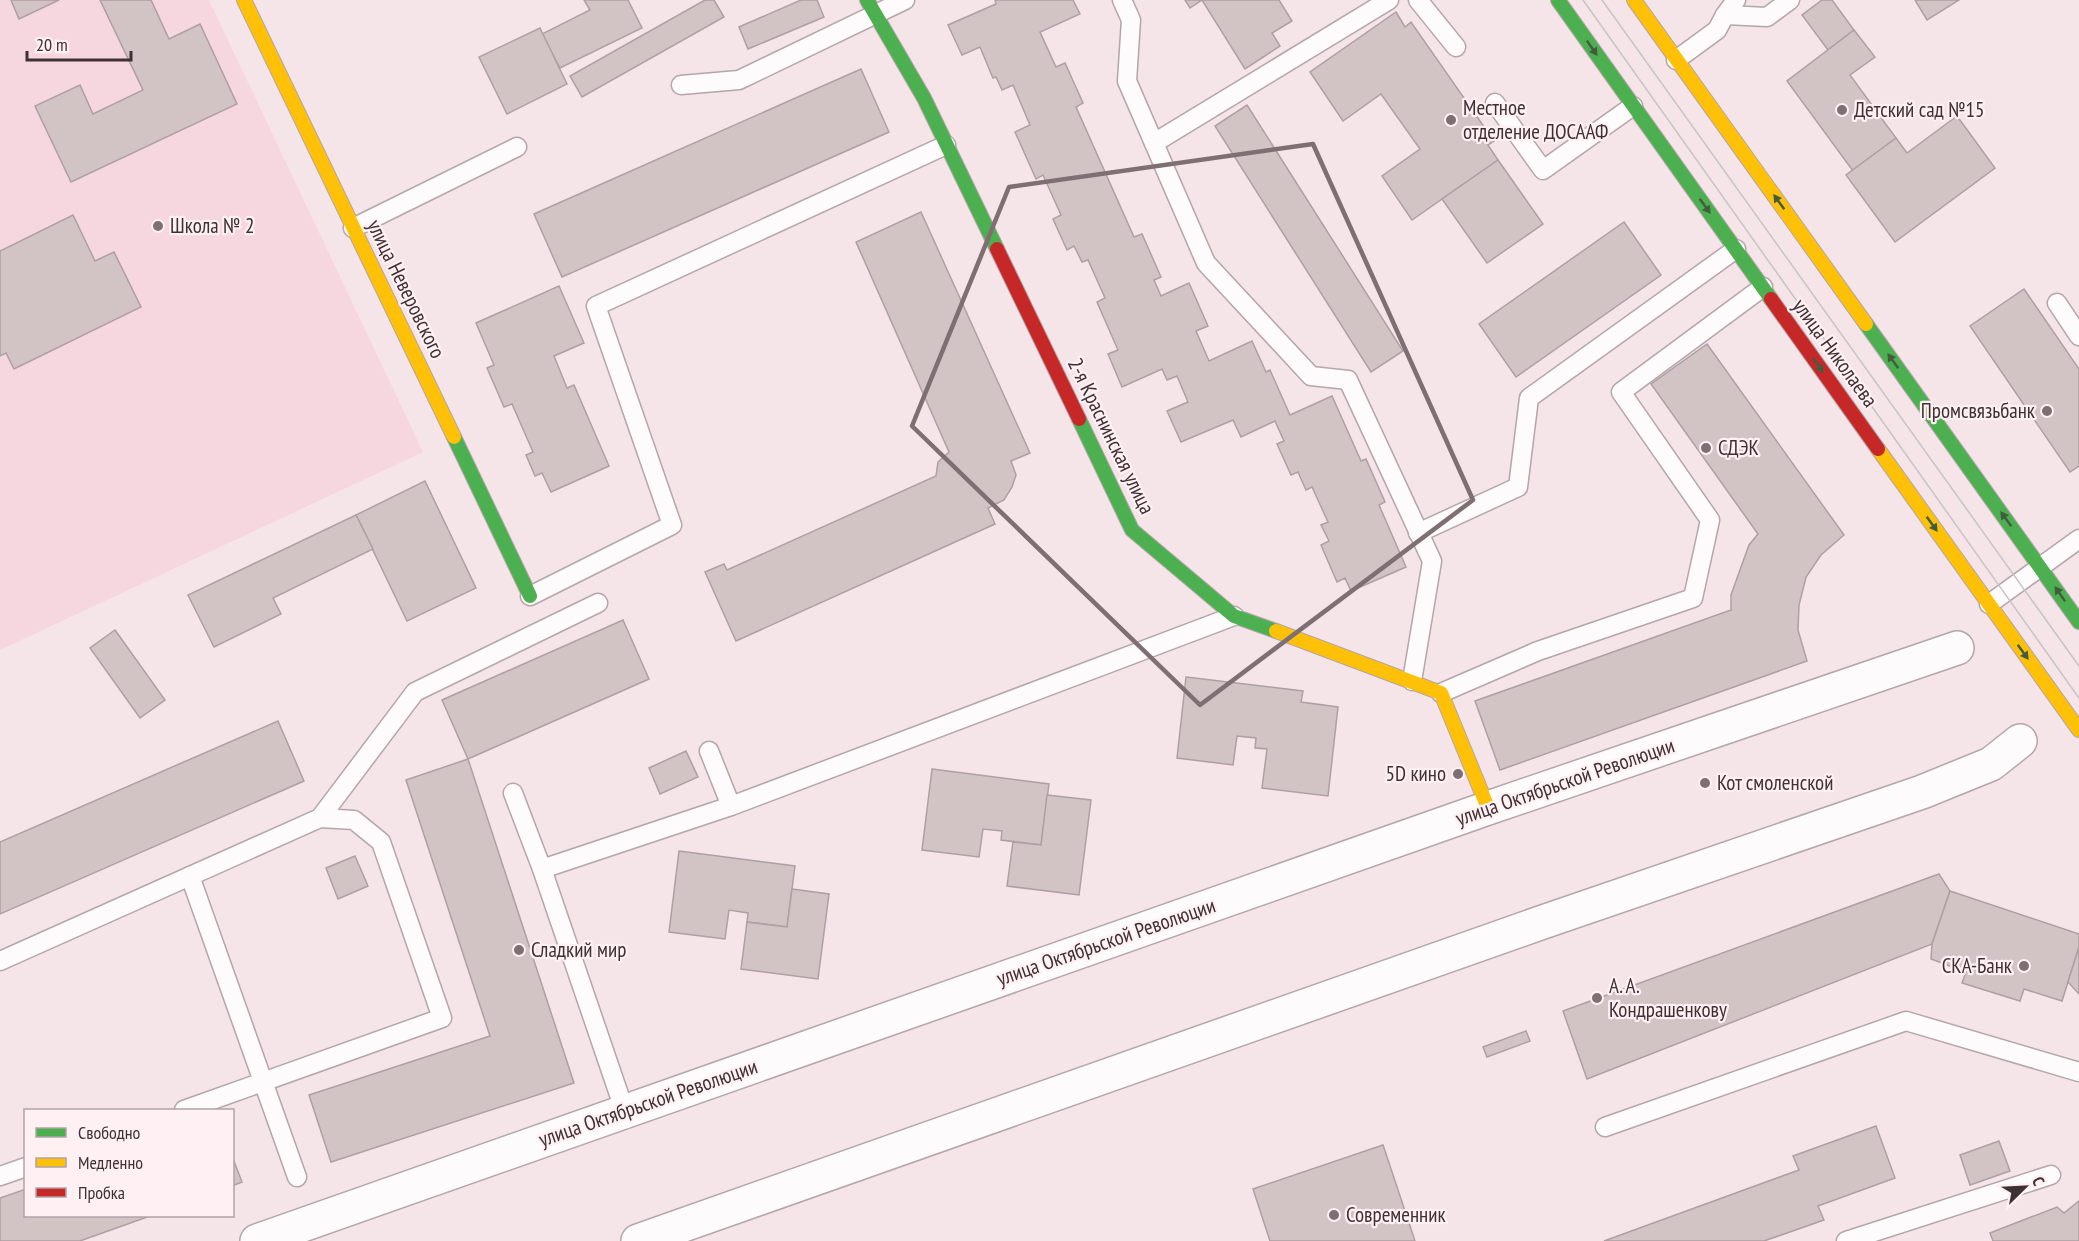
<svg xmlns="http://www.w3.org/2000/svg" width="2079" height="1241" font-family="'PT Sans Narrow',sans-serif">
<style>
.built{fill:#f7d7df}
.building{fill:#d2c4c5;stroke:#aea0a2;stroke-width:1.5}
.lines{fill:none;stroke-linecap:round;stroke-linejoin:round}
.lane-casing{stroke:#b4a6aa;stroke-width:21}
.street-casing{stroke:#b4a6aa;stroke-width:36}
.fast-casing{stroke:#b4a6aa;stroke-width:16}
.slow-casing{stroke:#b4a6aa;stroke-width:16}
.jam-casing{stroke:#b4a6aa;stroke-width:16}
.lane{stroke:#fefbfc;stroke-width:18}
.street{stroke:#fefbfc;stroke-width:33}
.fast{stroke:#4caf50;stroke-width:14}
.slow{stroke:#ffc107;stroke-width:14}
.jam{stroke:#c62828;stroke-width:14}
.tram{stroke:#c8c3c4;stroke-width:1.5}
.oneway{fill:#435c3e}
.marked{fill:none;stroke:#7e6f73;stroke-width:4.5;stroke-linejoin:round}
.poi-dot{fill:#7e6f73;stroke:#fef0f3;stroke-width:2}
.labels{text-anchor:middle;stroke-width:4.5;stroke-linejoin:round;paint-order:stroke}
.poi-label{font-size:21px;fill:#3e3034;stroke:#fef0f3;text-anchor:start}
.street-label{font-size:21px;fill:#3e3034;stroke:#fef0f3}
</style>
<rect width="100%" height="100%" fill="#f5e4e8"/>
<!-- built -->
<polygon class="built" points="0,0 209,0 423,452 0,650"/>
<!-- building -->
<g class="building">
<polygon points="11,0 59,0 19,19"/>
<polygon points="100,0 151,0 169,39 200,24 237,104 71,182 35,106 80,85 93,114 143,90"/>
<polygon points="584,0 628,0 642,28 560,68 542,34 590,10"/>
<polygon points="705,0 714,0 724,17 582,97 570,76"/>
<polygon points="801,0 817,0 824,17 748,49 739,27"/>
<polygon points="995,0 1073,0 1080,14 1040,32 1056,67 1065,63 1083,103 1076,107 1134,237 1142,234 1161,277 1154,280 1161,296 1189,283 1208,326 1196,331 1209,361 1252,341 1266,372 1270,370 1290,415 1332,396 1361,461 1366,459 1385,502 1379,505 1406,567 1351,591 1345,578 1337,582 1321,545 1329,541 1321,525 1328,522 1312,487 1306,490 1298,472 1291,475 1277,444 1284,441 1275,421 1241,437 1233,420 1181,442 1167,411 1188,402 1177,376 1167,380 1162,369 1122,387 1108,354 1118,350 1097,302 1105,298 1088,260 1082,262 1074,246 1067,250 1053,219 1061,215 1043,175 1036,179 1015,132 1030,125 1013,85 1002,90 996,77 993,78 980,47 962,55 948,25 996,4"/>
<polygon points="1185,0 1202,0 1190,8"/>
<polygon points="1202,0 1279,0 1292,21 1272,33 1280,46 1245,69"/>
<polygon points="1822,0 1832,0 1854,30 1828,50 1802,15"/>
<polygon points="1915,0 1959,0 1927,20"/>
<polygon points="1396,12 1405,27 1411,22 1494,141 1488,145 1498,160 1412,220 1382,176 1420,149 1381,94 1343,121 1310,72"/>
<polygon points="540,28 567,84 507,114 479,57"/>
<polygon points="1854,30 1875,57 1850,75 1896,138 1853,171 1787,81"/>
<polygon points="861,69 889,132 562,277 534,214"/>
<polygon points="1247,105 1403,351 1371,372 1215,126"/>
<polygon points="1957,116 1995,168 1895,242 1846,175 1896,138 1907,153"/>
<polygon points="1498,160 1543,224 1487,263 1442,199"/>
<polygon points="921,212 1030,453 1011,461 1016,475 1012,487 1004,500 988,508 995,524 736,641 705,572 724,564 727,570 936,476 938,462 949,452 856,242"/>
<polygon points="73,215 95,261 114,252 141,307 14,369 6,353 0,356 0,251"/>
<polygon points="1624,222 1661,275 1516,377 1479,324"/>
<polygon points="559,286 584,343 554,356 567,388 574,385 609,466 551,492 542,473 535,476 526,455 533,452 512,404 504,407 487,368 494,365 476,323"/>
<polygon points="2024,289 2079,369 2079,466 2070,472 1970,326"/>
<polygon points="1707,344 1844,535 1821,555 1806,577 1799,605 1798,630 1807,661 1500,770 1475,701 1731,610 1731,595 1749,545 1758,534 1651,384"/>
<polygon points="425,481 476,588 407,621 356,515"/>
<polygon points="356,515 373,549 273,598 281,614 214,647 188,595"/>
<polygon points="623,620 649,679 468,759 442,700"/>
<polygon points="115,630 165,700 140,718 90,648"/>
<polygon points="1186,677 1303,691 1301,702 1338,707 1328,796 1262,788 1267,749 1255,748 1256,738 1237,736 1233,765 1177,758"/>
<polygon points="278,721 304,781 0,914 0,842"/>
<polygon points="686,751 698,777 660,794 649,768"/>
<polygon points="468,759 574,1083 331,1162 309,1095 490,1036 406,780"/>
<polygon points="932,769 1049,784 1041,845 1001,840 1002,831 983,829 979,857 922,850"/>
<polygon points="1047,795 1091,800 1079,895 1007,886 1013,842 1041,845"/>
<polygon points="679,851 795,866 787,927 747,922 748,913 729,910 725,939 669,932"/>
<polygon points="355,856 368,886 338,899 326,868"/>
<polygon points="1939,874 1950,891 1932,944 1587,1079 1563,1011"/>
<polygon points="792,889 829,894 818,979 741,969 747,922 787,927"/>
<polygon points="1950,891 2079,934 2079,947 2062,1001 2024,989 2020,1001 1962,983 1966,972 1931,959 1932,944"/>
<polygon points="2079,947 2079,994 2068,982"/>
<polygon points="1526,1031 1530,1041 1487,1057 1483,1047"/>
<polygon points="1876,1126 1895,1178 1818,1206 1824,1220 1764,1241 1604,1241 1799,1170 1793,1156"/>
<polygon points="1999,1141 2010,1171 1970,1185 1960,1155"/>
<polygon points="1383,1145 1415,1241 1270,1241 1253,1189"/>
<polygon points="232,1156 242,1182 232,1186"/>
<polygon points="26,1189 26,1216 150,1216 80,1241 0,1241 0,1198"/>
<polygon points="2079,1201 2079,1241 1993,1241 1990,1233 2057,1207 2064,1213"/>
</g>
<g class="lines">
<defs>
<g id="lane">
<polyline points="1122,0 1131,20 1127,81 1206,263 1311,376 1348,380 1432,561 1412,681"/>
<polyline points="1418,0 1456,47"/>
<polyline points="1725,15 1767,17 1790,0"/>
<polyline points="1676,60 1717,30 1725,15 1736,0"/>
<polyline points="681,85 739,80 905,0"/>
<polyline points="1495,103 1543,170 1633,106"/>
<polyline points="1154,143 1389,0"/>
<polyline points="353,228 517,147"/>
<polyline points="2057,303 2079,336"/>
<polyline points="1418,533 1518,487 1529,398 1736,249"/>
<polyline points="530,596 672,525 596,306 946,145"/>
<polyline points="1989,604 2079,539"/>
<polyline points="1441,693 1538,651 1693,598 1710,520 1621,392 1763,287"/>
<polyline points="709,751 731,806"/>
<polyline points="513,793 542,869 625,1112"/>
<polyline points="542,869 731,806 1234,616"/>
<polyline points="190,876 297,1177"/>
<polyline points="0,961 320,818 415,692 598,603"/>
<polyline points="184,1110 442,1018 381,842 354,820 320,818"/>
<polyline points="1605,1127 1906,1021 2079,1072"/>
<polyline points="0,1176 26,1167"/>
<polyline points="1846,1241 2051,1175"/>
</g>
<g id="street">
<polyline points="257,1241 1488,808 1957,648"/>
<polyline points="638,1241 1543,922 1922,792 1991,764 2020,741"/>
</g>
<g id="fast">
<polyline points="867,0 924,98 997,249"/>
<polyline points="1558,0 1771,299"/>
<polyline points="1866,324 2079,622"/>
<polyline points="1079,419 1132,530 1234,616 1276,631"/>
<polyline points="454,437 530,596"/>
</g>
<g id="slow">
<polyline points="244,0 454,437"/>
<polyline points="1634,0 1866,324"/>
<polyline points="1878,449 2079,730"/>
<polyline points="1276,631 1441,693 1488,808"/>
</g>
<g id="jam">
<polyline points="997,249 1079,419"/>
<polyline points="1771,299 1878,449"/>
</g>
</defs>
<!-- lane casing -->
<use href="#lane" class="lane-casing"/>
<!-- street casing -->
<use href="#street" class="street-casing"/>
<!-- fast casing -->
<use href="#fast" class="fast-casing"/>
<!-- slow casing -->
<use href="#slow" class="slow-casing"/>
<!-- jam casing -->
<use href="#jam" class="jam-casing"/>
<!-- lane -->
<use href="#lane" class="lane"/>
<!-- street -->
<use href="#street" class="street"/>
<!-- fast -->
<use href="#fast" class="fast"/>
<!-- slow -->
<use href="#slow" class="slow"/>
<!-- jam -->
<use href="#jam" class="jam"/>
<!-- tram -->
<g class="tram">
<polyline points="1583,0 2079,698"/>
<polyline points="1602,0 2079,666"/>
</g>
</g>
<!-- one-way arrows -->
<defs><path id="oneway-solid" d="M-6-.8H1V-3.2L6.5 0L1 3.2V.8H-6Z" transform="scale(1.5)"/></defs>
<g class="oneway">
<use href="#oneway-solid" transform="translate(1592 48) rotate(55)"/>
<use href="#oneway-solid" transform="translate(1779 202) rotate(-126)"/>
<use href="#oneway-solid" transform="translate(1705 206) rotate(54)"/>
<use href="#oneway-solid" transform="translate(1893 361) rotate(-126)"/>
<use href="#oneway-solid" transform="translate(1818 365) rotate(54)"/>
<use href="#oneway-solid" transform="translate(2006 519) rotate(-126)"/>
<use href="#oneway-solid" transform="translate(1932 524) rotate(54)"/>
<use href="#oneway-solid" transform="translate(2060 594) rotate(-125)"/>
<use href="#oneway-solid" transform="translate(2023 652) rotate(54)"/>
</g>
<!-- marked area -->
<path class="marked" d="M1313,144L1473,500L1200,705L912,426L1009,187Z"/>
<!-- markers -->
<g class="poi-dot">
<circle cx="1842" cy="110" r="6"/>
<circle cx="1451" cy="120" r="6"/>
<circle cx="158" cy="226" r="6"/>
<circle cx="2047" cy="411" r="6"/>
<circle cx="1706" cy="448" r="6"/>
<circle cx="1458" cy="774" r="6"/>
<circle cx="1705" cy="783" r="6"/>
<circle cx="519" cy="950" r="6"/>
<circle cx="2024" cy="966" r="6"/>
<circle cx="1597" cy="998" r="6"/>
<circle cx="1334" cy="1215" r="6"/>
</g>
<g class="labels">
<!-- poi labels -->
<g class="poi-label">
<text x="1463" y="115">Местное<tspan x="1463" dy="24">отделение ДОСААФ</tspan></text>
<text x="1854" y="117">Детский сад №15</text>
<text x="170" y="233">Школа № 2</text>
<text x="2035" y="418" text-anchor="end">Промсвязьбанк</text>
<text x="1718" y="455">СДЭК</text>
<text x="1446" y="781" text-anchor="end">5D кино</text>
<text x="1717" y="790">Кот смоленской</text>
<text x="531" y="957">Сладкий мир</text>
<text x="2012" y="973" text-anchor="end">СКА-Банк</text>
<text x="1609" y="993">А. А.<tspan x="1609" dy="24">Кондрашенкову</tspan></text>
<text x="1346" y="1222">Современник</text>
</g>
<!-- street labels -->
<g class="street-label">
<text transform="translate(406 289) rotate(64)" y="7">улица Неверовского</text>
<text transform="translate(1835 353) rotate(54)" y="7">улица Николаева</text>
<text transform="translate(1111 436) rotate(64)" y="7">2-я Краснинская улица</text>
<text transform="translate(1565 782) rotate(-19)" y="7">улица Октябрьской Революции</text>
<text transform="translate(1106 942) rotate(-19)" y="7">улица Октябрьской Революции</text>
<text transform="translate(648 1103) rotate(-19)" y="7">улица Октябрьской Революции</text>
</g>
</g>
<!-- legend -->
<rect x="24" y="1109" width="210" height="108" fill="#fef0f3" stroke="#b1a3a7" stroke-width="1.5"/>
<rect x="36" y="1128" width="30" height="9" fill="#4caf50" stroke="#b1a3a7" stroke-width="1.5"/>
<text x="78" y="1139" font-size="18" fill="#3e3034">Свободно</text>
<rect x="36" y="1158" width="30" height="9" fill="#ffc107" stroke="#b1a3a7" stroke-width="1.5"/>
<text x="78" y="1169" font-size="18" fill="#3e3034">Медленно</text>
<rect x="36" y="1188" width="30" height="9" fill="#c62828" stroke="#b1a3a7" stroke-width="1.5"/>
<text x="78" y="1199" font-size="18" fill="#3e3034">Пробка</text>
<!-- north arrow -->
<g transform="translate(2025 1187) rotate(66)" stroke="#fef0f3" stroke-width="4.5" paint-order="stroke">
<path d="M0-4.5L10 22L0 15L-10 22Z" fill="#3e3034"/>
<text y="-9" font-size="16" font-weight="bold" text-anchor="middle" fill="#3e3034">С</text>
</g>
<!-- scale -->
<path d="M27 51v9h104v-9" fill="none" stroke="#3e3034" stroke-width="3"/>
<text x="36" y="51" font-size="18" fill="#3e3034" stroke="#fef0f3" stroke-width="4.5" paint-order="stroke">20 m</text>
</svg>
